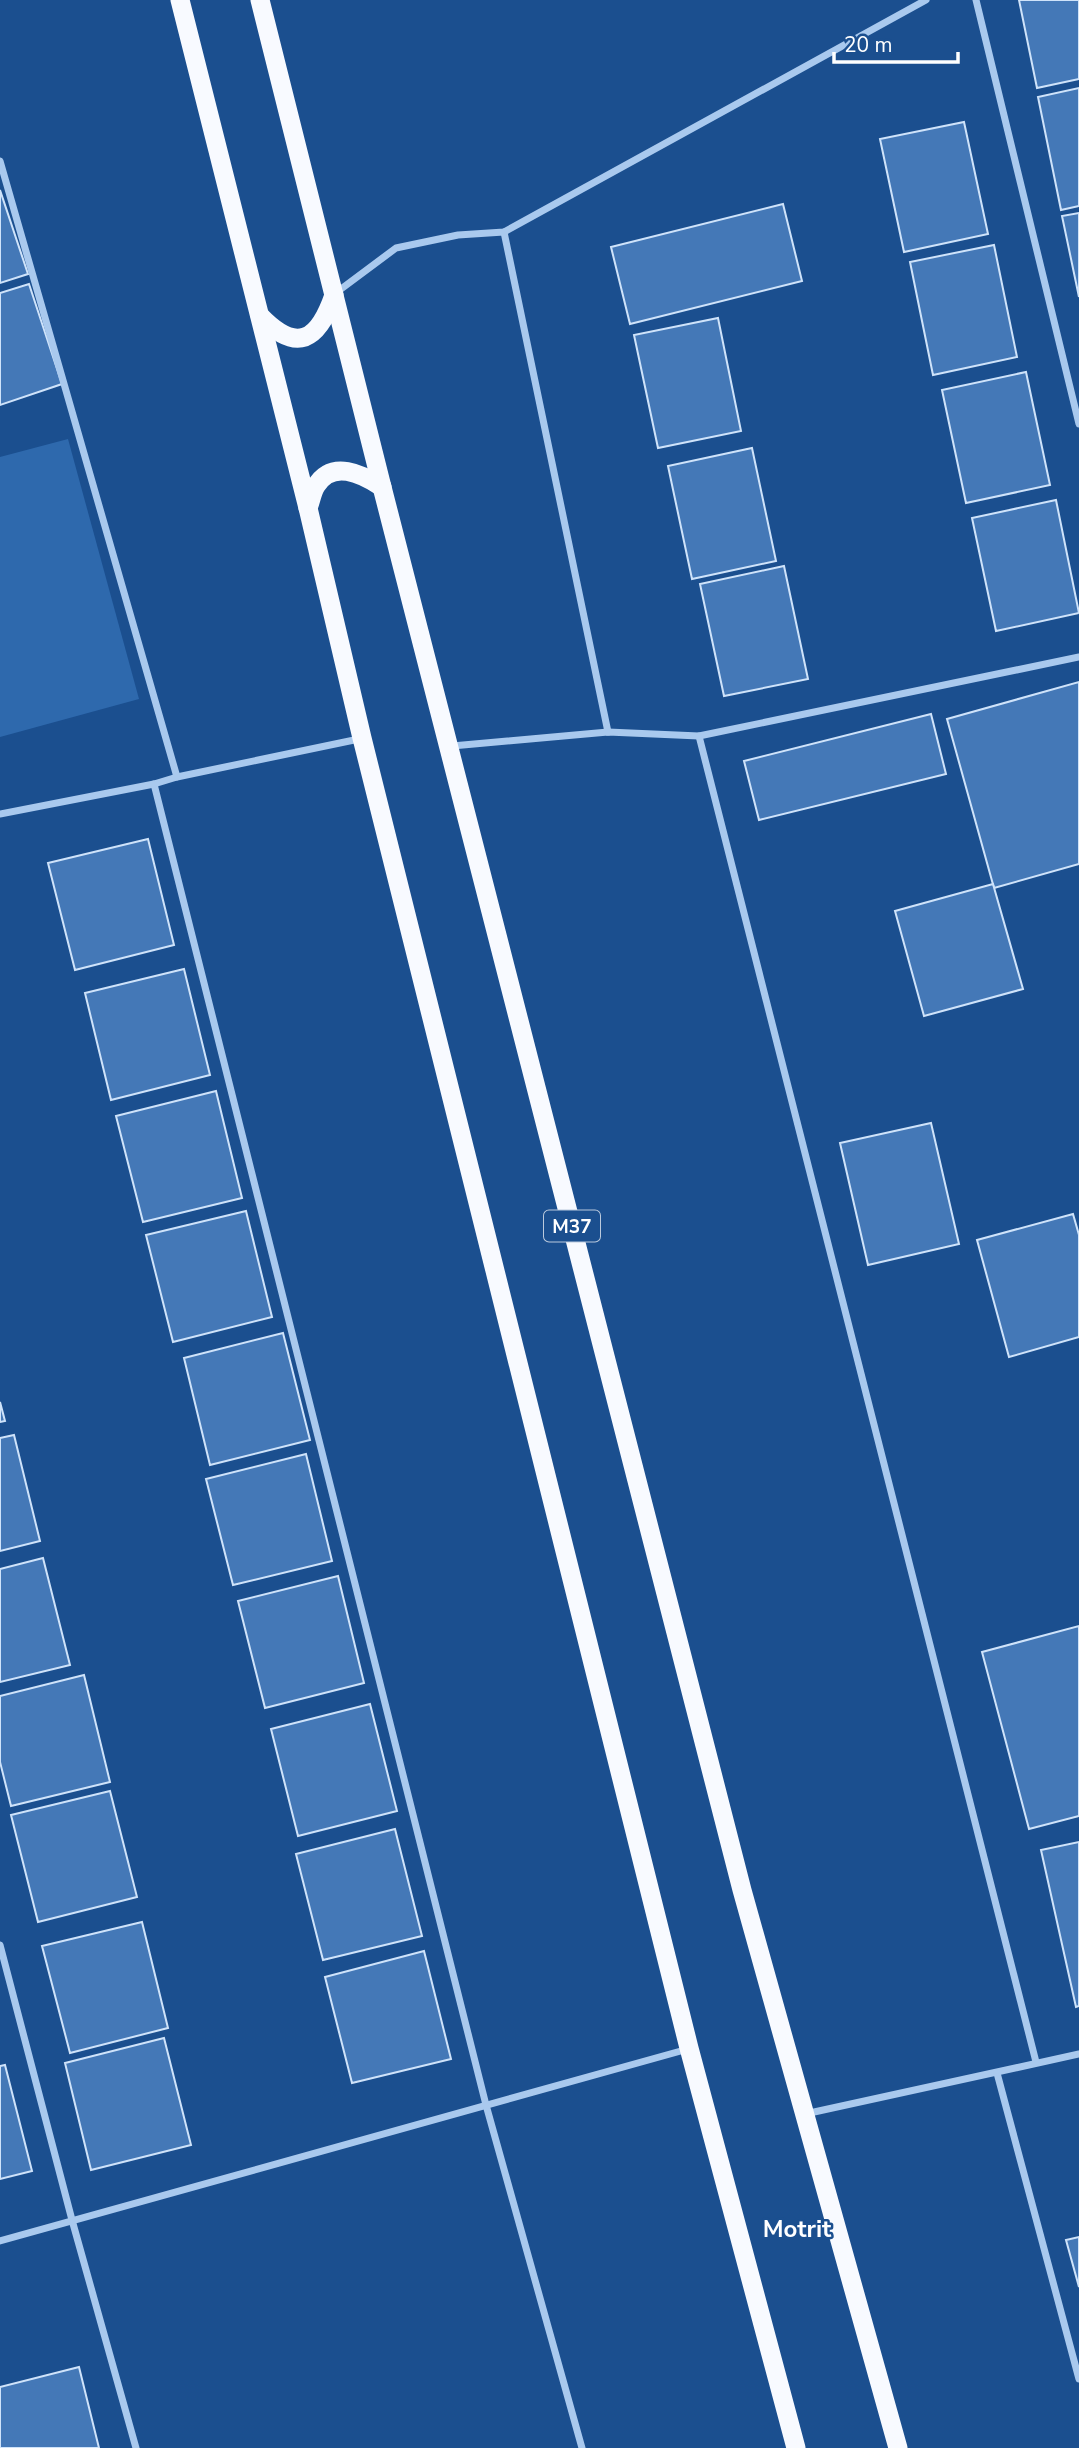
<svg xmlns="http://www.w3.org/2000/svg" width="1079" height="2448" font-family="'Nunito Sans',sans-serif">
<style>
.green{fill:#2e69ad}
.building{fill:#4478b7;stroke:#cfe3fa;stroke-width:2}
.lines{fill:none;stroke-linecap:round;stroke-linejoin:round}
.minor{stroke:#a9c9ee;stroke-width:7}
.trunk{stroke:#f8faff;stroke-width:19}
.labels{text-anchor:middle;stroke-width:5;stroke-linejoin:round;paint-order:stroke}
.shield{fill:#1b4f8f;stroke:#bbcadd;stroke-width:2}
.shield-label{font-size:19px;font-weight:bold;fill:#fff}
.quarter-label{font-size:24px;font-weight:bold;fill:#fff;stroke:#1b4f8f}
</style>
<rect width="100%" height="100%" fill="#1b4f8f"/>
<!-- green -->
<polygon class="green" points="68,439 139,699 0,737 0,457"/>
<!-- building -->
<g class="building">
<polygon points="1019,0 1079,0 1079,79 1037,88"/>
<polygon points="1079,88 1079,206 1061,210 1038,97"/>
<polygon points="964,122 988,234 904,252 880,139"/>
<polygon points="0,190 28,274 0,283"/>
<polygon points="783,204 802,281 630,324 611,247"/>
<polygon points="1079,213 1079,297 1062,216"/>
<polygon points="994,245 1017,357 933,375 910,262"/>
<polygon points="29,284 62,384 0,405 0,293"/>
<polygon points="718,318 741,431 658,448 634,335"/>
<polygon points="1026,372 1050,485 966,503 942,390"/>
<polygon points="752,448 776,561 692,579 668,466"/>
<polygon points="1056,500 1079,613 996,631 972,518"/>
<polygon points="784,566 808,679 724,696 700,584"/>
<polygon points="1079,682 1079,864 994,888 947,719"/>
<polygon points="931,714 946,774 759,820 744,761"/>
<polygon points="148,839 174,945 75,970 48,863"/>
<polygon points="993,884 1023,989 924,1016 895,911"/>
<polygon points="184,969 210,1075 111,1100 85,993"/>
<polygon points="216,1091 242,1198 143,1222 116,1116"/>
<polygon points="931,1123 959,1244 868,1265 840,1143"/>
<polygon points="246,1211 272,1317 173,1342 146,1235"/>
<polygon points="1073,1214 1079,1235 1079,1337 1009,1357 977,1240"/>
<polygon points="283,1333 310,1440 210,1465 184,1358"/>
<polygon points="0,1402 5,1421 0,1422"/>
<polygon points="14,1435 40,1541 0,1551 0,1438"/>
<polygon points="306,1454 332,1561 233,1585 206,1479"/>
<polygon points="43,1558 70,1665 0,1682 0,1569"/>
<polygon points="338,1576 364,1683 265,1708 238,1601"/>
<polygon points="1079,1626 1079,1816 1029,1829 982,1652"/>
<polygon points="84,1675 110,1782 11,1806 0,1762 0,1696"/>
<polygon points="370,1704 397,1811 298,1836 271,1729"/>
<polygon points="110,1791 137,1897 38,1922 11,1815"/>
<polygon points="395,1829 422,1936 323,1960 296,1854"/>
<polygon points="1079,1842 1079,2006 1076,2007 1041,1850"/>
<polygon points="142,1922 168,2028 70,2053 42,1946"/>
<polygon points="424,1951 451,2059 352,2083 325,1977"/>
<polygon points="164,2038 191,2145 91,2170 65,2063"/>
<polygon points="5,2065 32,2171 0,2179 0,2066"/>
<polygon points="1079,2237 1079,2287 1066,2240"/>
<polygon points="79,2367 99,2448 0,2448 0,2387"/>
</g>
<g class="lines">
<!-- minor -->
<g class="minor">
<polyline points="976,0 1079,424"/>
<polyline points="0,161 177,777"/>
<polyline points="504,232 608,732"/>
<polyline points="337,292 396,248 458,235 504,232 926,0"/>
<polyline points="699,736 1036,2062"/>
<polyline points="452,746 608,732 699,736 1079,657"/>
<polyline points="154,784 486,2105 582,2448"/>
<polyline points="0,814 154,784 177,777 359,739"/>
<polyline points="0,1945 72,2220 136,2448"/>
<polyline points="997,2073 1079,2379"/>
<polyline points="805,2114 1079,2054"/>
<polyline points="0,2241 688,2049"/>
</g>
<!-- trunk -->
<g class="trunk">
<polyline points="180,0 308,508 362,738 689,2048 796,2448"/>
<polyline points="260,0 382,487 742,1890 898,2448"/>
<path d="M260,316C297,354 318,341 334,295"/>
<path d="M308,508C311,501 312,492 316,486C332,459 362,474 382,487"/>
</g>
</g>
<g class="labels">
<!-- shield labels -->
<rect class="shield" x="544" y="1210.5" width="56" height="31" rx="5"/>
<g class="shield-label">
<text x="572" y="1233">M37</text>
</g>
<!-- quarter labels -->
<g class="quarter-label">
<text x="797" y="2237">Motrit</text>
</g>
</g>
<!-- scale -->
<path d="M834 52v10h124v-10" fill="none" stroke="#ffffff" stroke-width="3.5"/>
<text x="844" y="52" font-size="21" fill="#ffffff" stroke="#1b4f8f" stroke-width="5" paint-order="stroke">20 m</text>
</svg>
